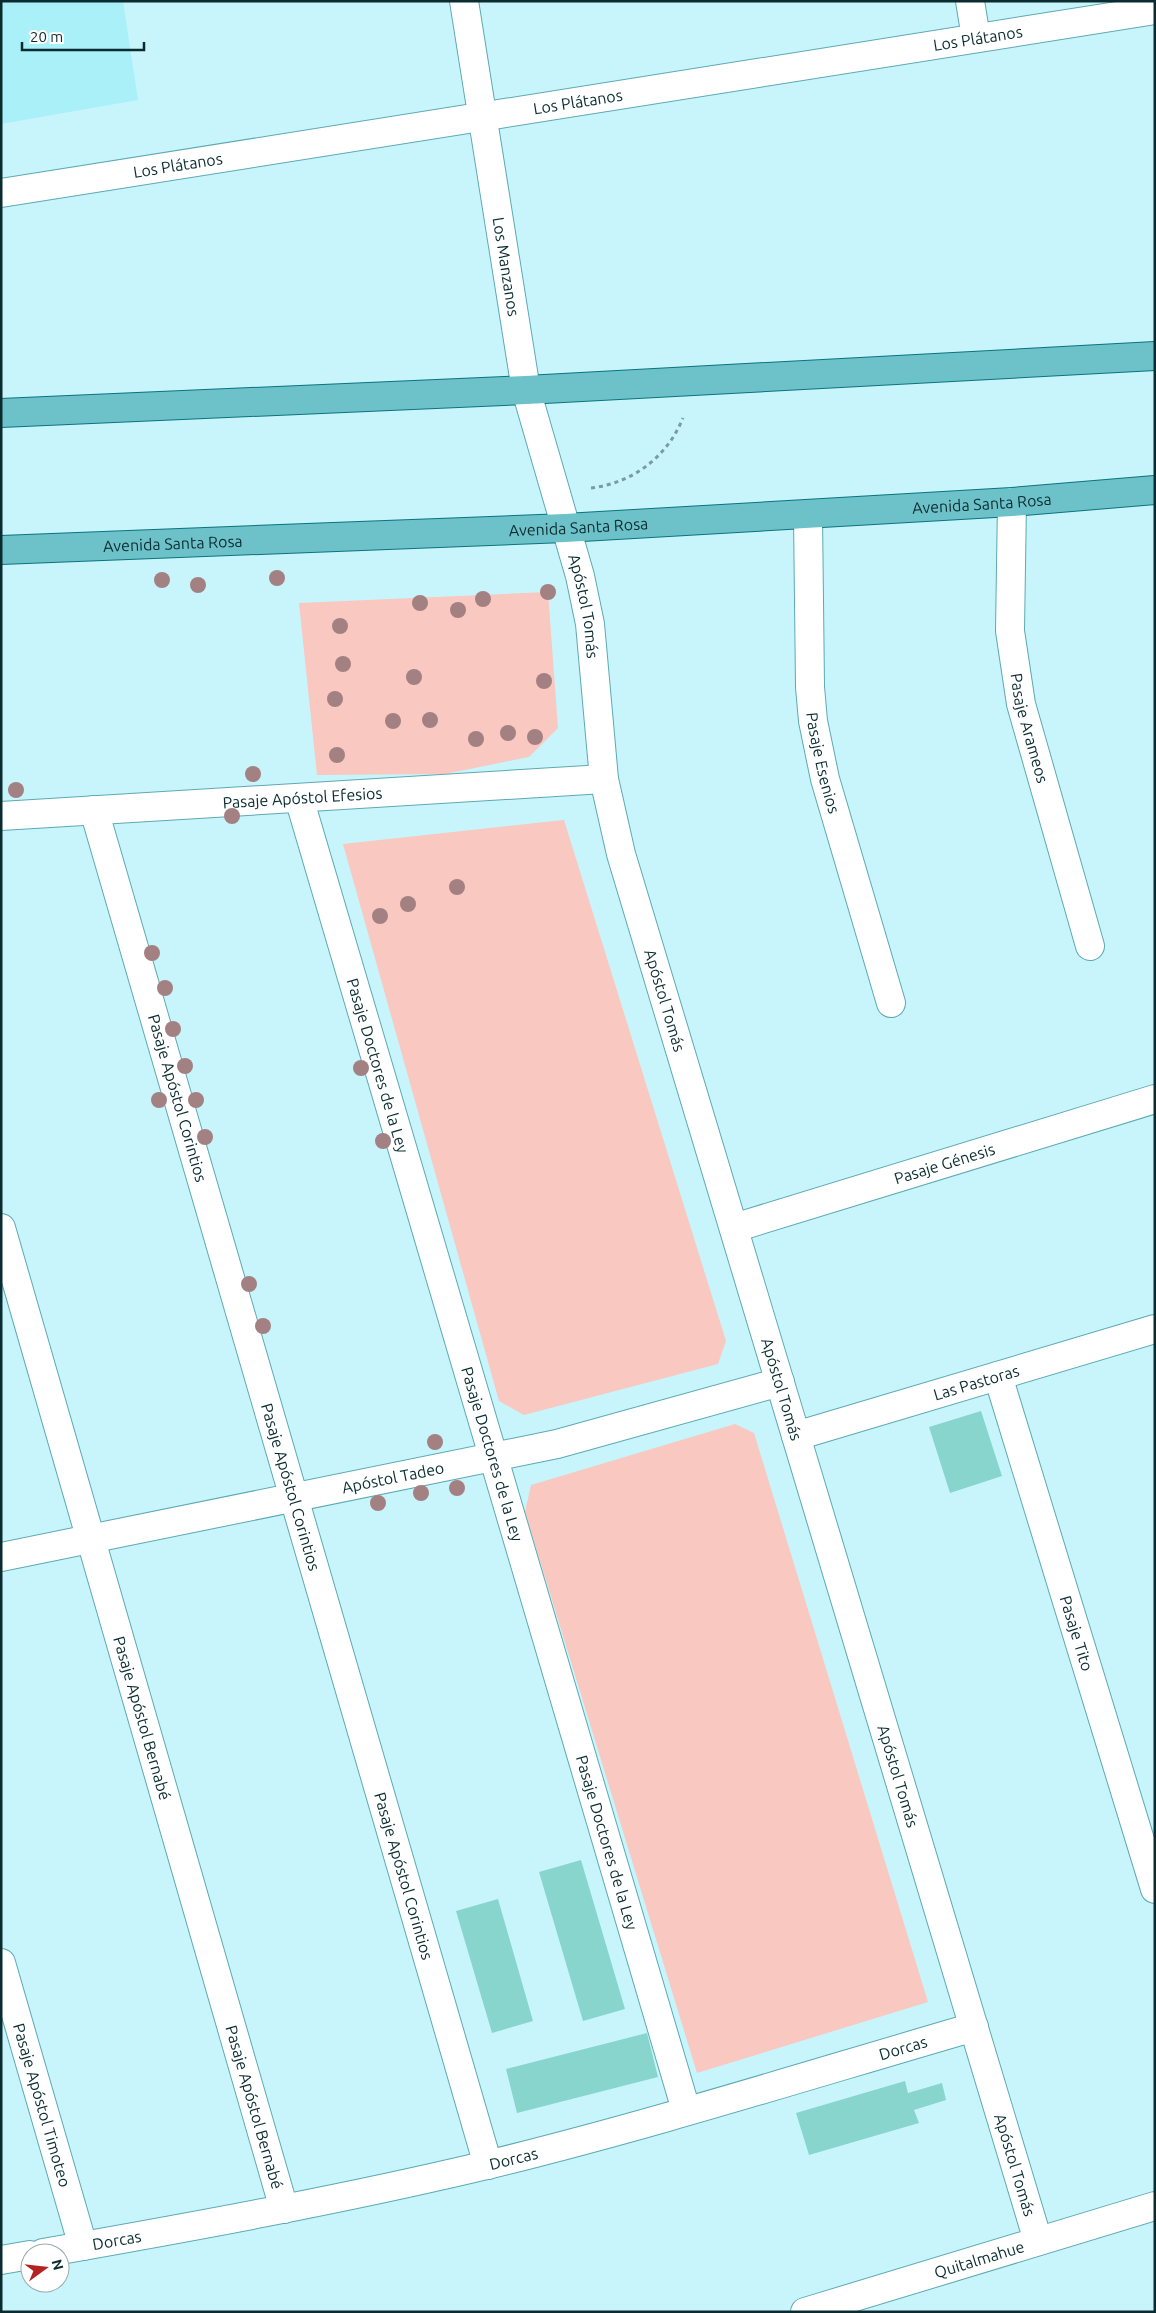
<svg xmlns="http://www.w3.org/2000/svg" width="1156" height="2313" font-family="Ubuntu,sans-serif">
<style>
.built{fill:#aaf0f9}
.green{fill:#f8c8c1}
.building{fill:#88d5cd}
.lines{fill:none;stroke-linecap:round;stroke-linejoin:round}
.minor-casing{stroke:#5ca9b4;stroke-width:30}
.major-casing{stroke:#0b737d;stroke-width:30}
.path{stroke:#759da2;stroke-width:3;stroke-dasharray:4 4;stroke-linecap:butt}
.minor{stroke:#fff;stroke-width:28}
.major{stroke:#6dc2ca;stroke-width:28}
.tree{fill:#a38081}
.labels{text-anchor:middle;stroke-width:5;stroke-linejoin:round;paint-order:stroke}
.street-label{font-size:16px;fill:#0a2c30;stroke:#fff}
</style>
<rect width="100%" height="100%" fill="#c8f5fb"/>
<!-- built -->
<polygon class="built" points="1,1 123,1 138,100 1,124"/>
<!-- green -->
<g class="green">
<polygon points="548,592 558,728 529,757 445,774 317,775 299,603"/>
<polygon points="564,820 726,1341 718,1364 524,1415 499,1401 343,844"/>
<polygon points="735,1424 754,1433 928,2002 697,2073 525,1512 531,1485"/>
</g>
<!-- building -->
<g class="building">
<polygon points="981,1411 1002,1476 950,1493 929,1427"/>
<polygon points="581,1860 625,2009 583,2021 539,1872"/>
<polygon points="498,1899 533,2021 492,2033 456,1911"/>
<polygon points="647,2033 658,2077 517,2113 506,2069"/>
<polygon points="905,2081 908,2093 942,2083 946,2100 914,2110 919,2123 809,2155 796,2113"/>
</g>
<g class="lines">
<defs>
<g id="minor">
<path id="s1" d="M464,1L526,390L580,576L590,624L604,779L621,854L1038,2241"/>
<polyline points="970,1 976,38"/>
<path id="s2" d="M1,193L1155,10"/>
<path id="s3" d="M1012,502L1010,631L1021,704L1090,946"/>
<path id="s4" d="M808,515L810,687L813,721L825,779L891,1003"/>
<path id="s5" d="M299,798L686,2110"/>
<path id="s6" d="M94,810L488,2165"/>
<path id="s7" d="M1,816L604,779"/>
<path id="s8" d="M1,1228L284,2209"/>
<path id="s9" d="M734,1228L1155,1099"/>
<path id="s10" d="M998,1376L1155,1889"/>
<path id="s11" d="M796,1436L1155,1329"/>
<path id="s12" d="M1,1557L557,1444L780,1382"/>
<path id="s13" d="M1,1963L83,2246"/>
<path id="s14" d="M43,2253C191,2227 340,2200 487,2165C651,2125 812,2074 974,2027"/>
<polyline points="1,2260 30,2255"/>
<path id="s15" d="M805,2312L1155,2206"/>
</g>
<g id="major">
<polyline points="1,413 526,390 1155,356"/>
<path id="s16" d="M1,550L565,528L1012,502L1155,490"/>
</g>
</defs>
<!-- minor casing -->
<use href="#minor" class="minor-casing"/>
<!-- major casing -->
<use href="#major" class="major-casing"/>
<!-- path -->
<path class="path" d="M591,488C633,483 667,457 683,418"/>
<!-- minor -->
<use href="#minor" class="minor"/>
<!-- major -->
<use href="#major" class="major"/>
</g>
<!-- trees -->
<g class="tree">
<circle cx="277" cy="578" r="8"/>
<circle cx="162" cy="580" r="8"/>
<circle cx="198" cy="585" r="8"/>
<circle cx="548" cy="592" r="8"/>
<circle cx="483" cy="599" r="8"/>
<circle cx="420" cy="603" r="8"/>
<circle cx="458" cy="610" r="8"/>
<circle cx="340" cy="626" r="8"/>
<circle cx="343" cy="664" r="8"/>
<circle cx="414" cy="677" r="8"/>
<circle cx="544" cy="681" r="8"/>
<circle cx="335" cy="699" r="8"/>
<circle cx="430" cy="720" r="8"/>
<circle cx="393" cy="721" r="8"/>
<circle cx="508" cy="733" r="8"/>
<circle cx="535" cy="737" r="8"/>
<circle cx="476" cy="739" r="8"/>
<circle cx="337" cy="755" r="8"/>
<circle cx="253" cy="774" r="8"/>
<circle cx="16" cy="790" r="8"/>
<circle cx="232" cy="816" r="8"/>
<circle cx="457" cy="887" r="8"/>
<circle cx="408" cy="904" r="8"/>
<circle cx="380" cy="916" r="8"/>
<circle cx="152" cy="953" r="8"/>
<circle cx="165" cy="988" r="8"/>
<circle cx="173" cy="1029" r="8"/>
<circle cx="185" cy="1066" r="8"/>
<circle cx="361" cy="1068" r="8"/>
<circle cx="159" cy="1100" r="8"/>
<circle cx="196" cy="1100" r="8"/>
<circle cx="205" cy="1137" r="8"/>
<circle cx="383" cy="1141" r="8"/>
<circle cx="249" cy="1284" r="8"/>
<circle cx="263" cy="1326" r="8"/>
<circle cx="435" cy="1442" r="8"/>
<circle cx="457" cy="1488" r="8"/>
<circle cx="421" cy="1493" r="8"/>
<circle cx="378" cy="1503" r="8"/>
</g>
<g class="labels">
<!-- street labels -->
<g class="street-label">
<text dy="6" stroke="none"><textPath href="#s2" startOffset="989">Los Plátanos</textPath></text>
<text dy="6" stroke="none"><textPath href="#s2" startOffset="584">Los Plátanos</textPath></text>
<text dy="6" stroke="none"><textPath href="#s2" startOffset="179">Los Plátanos</textPath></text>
<text dy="6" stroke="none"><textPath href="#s1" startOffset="269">Los Manzanos</textPath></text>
<text dy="6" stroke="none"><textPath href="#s16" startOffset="982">Avenida Santa Rosa</textPath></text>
<text dy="6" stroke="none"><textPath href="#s16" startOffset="578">Avenida Santa Rosa</textPath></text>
<text dy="6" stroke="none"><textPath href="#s16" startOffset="172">Avenida Santa Rosa</textPath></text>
<text dy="6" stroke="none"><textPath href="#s1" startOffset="618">Apóstol Tomás</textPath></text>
<text dy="6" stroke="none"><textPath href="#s3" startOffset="228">Pasaje Arameos</textPath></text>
<text dy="6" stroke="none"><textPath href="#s4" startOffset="249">Pasaje Esenios</textPath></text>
<text dy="6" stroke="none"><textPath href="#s7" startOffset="302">Pasaje Apóstol Efesios</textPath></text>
<text dy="6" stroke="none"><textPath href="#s1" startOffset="1022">Apóstol Tomás</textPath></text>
<text dy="6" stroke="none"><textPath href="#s5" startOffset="279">Pasaje Doctores de la Ley</textPath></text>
<text dy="6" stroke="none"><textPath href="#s6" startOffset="300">Pasaje Apóstol Corintios</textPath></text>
<text dy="6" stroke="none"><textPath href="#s9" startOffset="220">Pasaje Génesis</textPath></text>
<text dy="6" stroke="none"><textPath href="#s11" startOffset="188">Las Pastoras</textPath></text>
<text dy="6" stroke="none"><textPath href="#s1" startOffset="1428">Apóstol Tomás</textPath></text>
<text dy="6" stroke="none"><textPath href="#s5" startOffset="684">Pasaje Doctores de la Ley</textPath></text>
<text dy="6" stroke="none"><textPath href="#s12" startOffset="400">Apóstol Tadeo</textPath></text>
<text dy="6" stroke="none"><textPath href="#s6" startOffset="705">Pasaje Apóstol Corintios</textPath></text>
<text dy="6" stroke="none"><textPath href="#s10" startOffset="269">Pasaje Tito</textPath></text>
<text dy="6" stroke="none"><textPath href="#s8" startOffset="510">Pasaje Apóstol Bernabé</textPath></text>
<text dy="6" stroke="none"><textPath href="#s1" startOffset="1832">Apóstol Tomás</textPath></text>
<text dy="6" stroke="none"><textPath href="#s5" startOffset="1089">Pasaje Doctores de la Ley</textPath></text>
<text dy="6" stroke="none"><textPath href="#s6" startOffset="1110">Pasaje Apóstol Corintios</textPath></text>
<text dy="6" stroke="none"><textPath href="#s14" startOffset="885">Dorcas</textPath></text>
<text dy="6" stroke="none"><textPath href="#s13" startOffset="148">Pasaje Apóstol Timoteo</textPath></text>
<text dy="6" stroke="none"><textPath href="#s8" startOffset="915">Pasaje Apóstol Bernabé</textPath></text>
<text dy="6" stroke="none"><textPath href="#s14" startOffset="480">Dorcas</textPath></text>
<text dy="6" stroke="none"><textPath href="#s1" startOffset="2238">Apóstol Tomás</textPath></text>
<text dy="6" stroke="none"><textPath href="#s14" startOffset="75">Dorcas</textPath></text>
<text dy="6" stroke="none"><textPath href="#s15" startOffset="182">Quitalmahue</textPath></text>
</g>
</g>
<!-- border -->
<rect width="1156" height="2313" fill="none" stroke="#0a2c30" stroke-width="5"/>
<!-- north arrow -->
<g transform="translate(45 2268) rotate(75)"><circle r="24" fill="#ffffff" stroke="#9dabac"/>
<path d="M0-4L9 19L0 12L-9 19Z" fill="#b32322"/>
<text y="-8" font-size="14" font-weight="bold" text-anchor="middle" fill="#0a2c30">N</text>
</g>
<!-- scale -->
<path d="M22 42v8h122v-8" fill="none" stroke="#0a2c30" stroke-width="2.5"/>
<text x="30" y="42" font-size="15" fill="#0a2c30" stroke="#ffffff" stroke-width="4" paint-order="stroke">20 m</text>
</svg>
